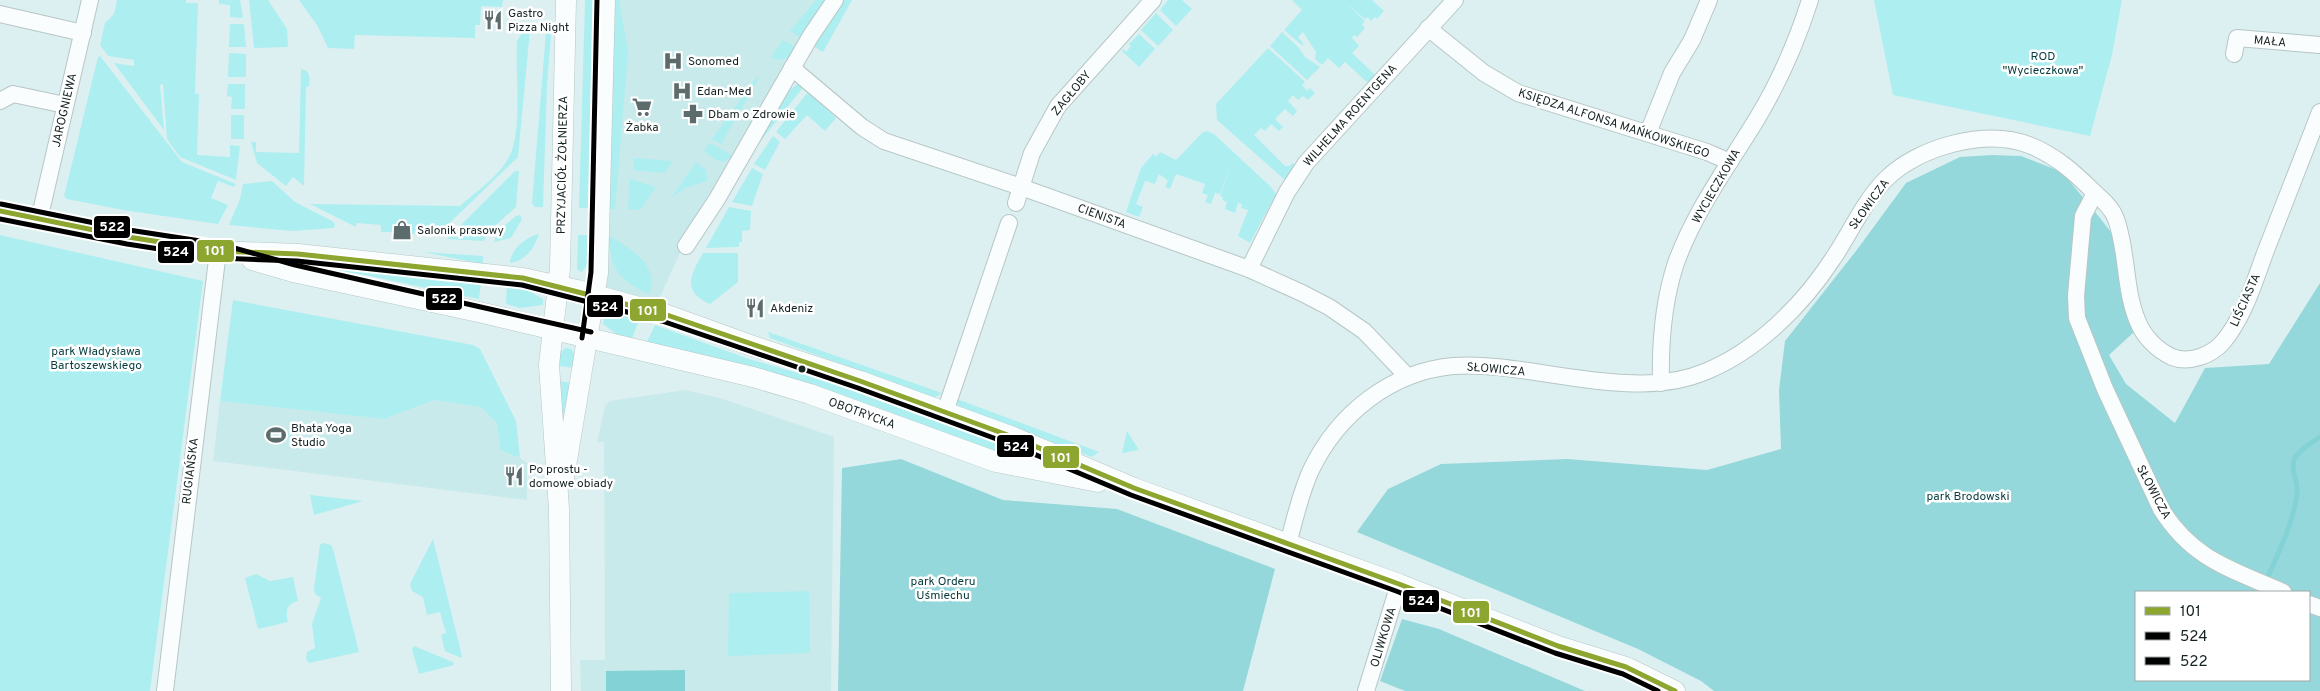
<svg xmlns="http://www.w3.org/2000/svg" width="2320" height="691" font-family="Overpass,sans-serif">
<style>
.built{fill:#c9eaeb}
.green{fill:#adeef1}
.forest{fill:#95d8db;fill-rule:evenodd}
.water{fill:#83d3d6}
.lines{fill:none;stroke-linecap:round;stroke-linejoin:round}
.stream{stroke:#83d3d6;stroke-width:5}
.minor-casing{stroke:#b6c6c6;stroke-width:18}
.tertiary-casing{stroke:#b6c6c6;stroke-width:21}
.minor{stroke:#fafdfd;stroke-width:16}
.tertiary{stroke:#fafdfd;stroke-width:20}
.bus-1-casing{stroke:#fff;stroke-width:9}
.bus-2-casing{stroke:#fff;stroke-width:9}
.bus-3-casing{stroke:#fff;stroke-width:9}
.bus-1{stroke:#8da62f;stroke-width:5}
.bus-2{stroke:#000;stroke-width:5}
.bus-3{stroke:#000;stroke-width:5}
.bus-dot{fill:#162323;stroke:#fff;stroke-width:2}
.labels{text-anchor:middle;stroke-width:5;stroke-linejoin:round;paint-order:stroke}
.poi-label{font-size:12px;fill:#162323;stroke:#fff;text-anchor:start}
.street-label{font-size:12px;fill:#162323;stroke:#fff}
.park-label{font-size:12px;fill:#073b3d;stroke:#fff}
.line-badge{stroke:#fff;stroke-width:2}
.badge-label{font-size:14px;text-anchor:middle;font-weight:bold;fill:#fff}
</style>
<rect width="100%" height="100%" fill="#ddf0f1"/>
<!-- built -->
<g class="built">
<polygon points="610,0 830,0 692,226 656,306 601,292"/>
<polygon points="685,390 720,398 834,437 831,691 581,691 580,660 605,660 604,442 597,442 605,406 610,401"/>
<polygon points="435,400 482,407 497,423 500,450 520,458 527,463 527,500 213,461 220,401 384,419"/>
</g>
<!-- green -->
<g class="green">
<polygon points="117,0 186,0 186,3 198,3 195,94 199,94 197,155 230,157 230,145 240,146 236,180 180,157 167,139 163,84 160,85 164,130 114,63 134,66 134,60 108,56 100,45 105,23 114,14"/>
<polygon points="219,0 240,0 243,18 230,17 230,5 219,4"/>
<polygon points="249,0 268,0 287,29 288,47 254,48"/>
<polygon points="299,0 503,0 502,7 481,6 480,25 475,25 475,38 355,35 354,49 328,48 317,25"/>
<polygon points="585,0 597,0 591,208 579,208"/>
<polygon points="615,0 619,0 628,52 615,209 608,209"/>
<polygon points="816,0 826,0 801,38 790,31"/>
<polygon points="844,0 852,0 823,52 813,46"/>
<polygon points="1168,0 1182,0 1192,9 1176,26 1160,10"/>
<polygon points="1292,0 1372,0 1384,11 1377,19 1375,17 1371,21 1368,17 1365,19 1346,3 1365,21 1362,25 1365,28 1357,37 1354,35 1352,38 1359,46 1352,53 1375,75 1368,83 1345,62 1339,68 1328,58 1322,65 1315,59 1316,52 1303,32 1298,37 1303,43 1303,46 1284,30 1302,10"/>
<polygon points="1874,0 2122,0 2112,55 2090,136 1893,95"/>
<polygon points="1156,13 1173,30 1158,46 1141,30"/>
<polygon points="230,24 244,24 246,47 229,47"/>
<path d="M528,29L530,30L518,157L436,236L406,233L407,220L399,219L398,232H381V225L356,223V227L310,204L460,206C476,192 499,176 509,157C523,131 515,71 517,41L524,30Z"/>
<polygon points="546,32 551,35 547,84 543,207 535,207 532,203"/>
<polygon points="1282,32 1299,48 1305,57 1320,67 1307,80 1270,46"/>
<polygon points="1139,34 1155,49 1139,67 1122,51 1123,49 1126,52 1131,46 1129,44"/>
<polygon points="783,40 795,47 789,58 777,60 771,57"/>
<polygon points="1268,48 1303,80 1305,82 1302,85 1307,91 1310,88 1315,93 1308,100 1303,96 1298,100 1293,95 1288,101 1297,111 1293,116 1285,109 1275,119 1283,127 1279,131 1271,124 1265,131 1261,128 1254,135 1285,166 1289,166 1293,163 1297,166 1286,181 1217,120 1216,104"/>
<polygon points="229,53 246,54 246,77 228,77"/>
<polygon points="100,56 182,162 236,184 234,187 218,181 211,198 228,205 218,224 123,210 67,199 64,196 98,57"/>
<path d="M301,69C311,71 310,78 309,86L306,87L304,186L293,177L286,186L257,163L251,142H256V152L299,153Z"/>
<polygon points="757,77 759,78 721,144 712,139"/>
<polygon points="228,84 245,84 245,109 231,109 232,97 227,96"/>
<polygon points="796,85 805,85 759,143 788,91"/>
<polygon points="808,92 836,118 825,131 807,115 785,139 776,132"/>
<rect x="231" y="115" width="13" height="24"/>
<polygon points="1206,131 1214,134 1271,187 1276,194 1250,243 1238,236 1248,210 1241,208 1242,204 1238,203 1235,213 1225,209 1227,202 1222,200 1223,197 1220,196 1233,158 1220,194 1215,193 1211,204 1205,202 1208,195 1202,193 1205,184 1176,174 1170,189 1165,187 1168,181 1159,174 1155,184 1145,181 1136,204 1143,207 1139,217 1126,212 1141,168 1153,154 1156,157 1160,152 1176,160 1202,133"/>
<polygon points="773,136 780,142 765,170 754,164"/>
<polygon points="710,143 733,156 723,162 716,160 704,151"/>
<polygon points="634,158 673,161 665,173 633,170"/>
<polygon points="696,162 706,170 707,181 685,188 671,198"/>
<polygon points="752,168 763,174 752,206 732,202"/>
<polygon points="515,171 519,171 516,207 488,232 484,241 447,239"/>
<polygon points="630,179 656,187 640,210 628,209"/>
<polygon points="272,181 295,202 332,221 335,224 334,228 292,231 229,225 240,199 243,184"/>
<polygon points="729,207 751,211 750,230 742,231 742,242 739,242 739,247 706,248"/>
<polygon points="520,215 522,219 511,238 494,242 497,232 516,216"/>
<path d="M539,234C534,249 526,260 510,263C510,250 527,236 539,234Z"/>
<polygon points="0,235 203,281 150,691 0,691"/>
<path d="M578,235H591C590,247 592,265 581,272L577,269Z"/>
<path d="M608,235C630,249 660,263 649,294C618,280 611,269 608,235Z"/>
<polygon points="222,250 375,273 481,283 479,299 365,275 222,254"/>
<polygon points="423,252 483,256 483,264"/>
<path d="M703,253H738V282L710,304C681,291 691,274 703,253Z"/>
<polygon points="507,285 527,290 543,299 543,305 520,308 506,304"/>
<polygon points="233,300 473,345 480,349 516,421 520,458 500,450 497,423 481,407 435,400 384,419 220,401"/>
<polygon points="613,313 639,320 631,341 619,336 603,324 604,317"/>
<polygon points="655,325 746,358 860,391 1057,462 1043,463 986,449 781,376 742,364 646,344"/>
<polygon points="768,332 942,393 934,398 770,338"/>
<polygon points="566,348 571,349 574,353 574,368 560,366 560,352"/>
<polygon points="559,381 572,383 562,441"/>
<polygon points="957,399 1099,452 1092,457 958,407"/>
<polygon points="1127,431 1139,450 1122,453"/>
<polygon points="310,495 363,501 314,515"/>
<polygon points="433,539 462,656 461,658 445,651 441,635 446,633 440,612 427,615 423,597 412,591 410,584"/>
<polygon points="323,543 331,545 333,549 359,652 309,663 306,659 307,652 315,648 312,624 321,598 315,594 314,589 320,545"/>
<path d="M256,574L270,581L293,577L298,601C287,604 285,610 288,622L258,629L245,578Z"/>
<polygon points="809,591 810,653 728,656 729,593"/>
<polygon points="414,646 453,662 454,665 419,674 412,649"/>
</g>
<!-- forest -->
<g class="forest">
<path d="M1992,155L2021,156L2062,172L2100,218L2114,236L2133,333L2109,355L2126,384L2175,423L2205,368L2269,364L2320,283V691H1714L1701,681L1638,649L1357,532L1388,489L1441,464L1567,459L1707,470L1781,449L1779,390L1785,341L1856,251L1906,183L1960,157ZM2136,592H2309V680H2136Z"/>
<polygon points="901,459 1003,500 1117,509 1275,569 1243,691 838,691 842,468"/>
<polygon points="1402,619 1439,629 1585,691 1405,691 1380,681"/>
</g>
<!-- water -->
<polygon class="water" points="685,670 685,691 606,691 606,671"/>
<g class="lines">
<!-- stream -->
<path class="stream" d="M2261,592C2274,562 2293,526 2297,494C2299,481 2290,472 2294,460C2297,451 2313,442 2320,437"/>
<defs>
<g id="minor">
<polyline points="0,14 83,33"/>
<polyline points="1428,28 1484,73 1518,93 1707,152 1730,162"/>
<polyline points="2234,54 2237,38 2320,45"/>
<polyline points="792,68 862,127 884,141 1021,187 1249,269 1302,293 1329,307 1364,331 1407,376"/>
<polyline points="0,101 13,94 65,105"/>
<polyline points="1648,133 1672,73 1692,40 1709,0"/>
<path d="M2095,193C2103,200 2112,208 2116,219C2128,252 2124,290 2138,322C2144,337 2157,350 2172,357C2189,364 2212,355 2223,342C2244,317 2254,283 2265,253C2283,206 2302,159 2320,112"/>
<polyline points="1016,203 1032,153 1058,106 1153,0"/>
<polyline points="39,220 90,0"/>
<polyline points="686,246 717,199 810,37 835,0"/>
<polyline points="1249,269 1287,192 1306,163 1455,0"/>
<path d="M1661,383C1660,342 1663,302 1676,263C1695,210 1729,165 1758,117C1780,80 1797,41 1810,0"/>
<polyline points="945,412 1009,223"/>
<path d="M1288,544C1295,519 1300,494 1311,470C1338,414 1390,372 1453,366C1493,363 1536,373 1575,378C1619,384 1665,389 1707,371C1757,350 1802,306 1832,260C1850,234 1863,202 1886,179C1918,147 1986,128 2029,145C2055,155 2075,173 2095,193L2083,216L2076,296L2077,318L2105,389L2161,509C2193,560 2231,569 2283,592"/>
<polyline points="2309,604 2320,608"/>
<polyline points="165,691 218,251"/>
<polyline points="1366,691 1399,584"/>
</g>
<g id="tertiary">
<polyline points="0,211 128,237 218,251 298,254 523,278 577,290 664,314 750,345 860,381 1013,437 1134,488 1399,584 1558,646 1626,667 1675,691"/>
<polyline points="252,260 293,272 483,313 753,377 810,394 996,462 1098,482"/>
<polyline points="564,478 598,273 605,0"/>
<polyline points="561,691 559,509 549,365 560,268 566,0"/>
</g>
</defs>
<!-- minor casing -->
<use href="#minor" class="minor-casing"/>
<!-- tertiary casing -->
<use href="#tertiary" class="tertiary-casing"/>
<!-- minor -->
<use href="#minor" class="minor"/>
<!-- tertiary -->
<use href="#tertiary" class="tertiary"/>
<defs>
<polyline id="bus-1" points="0,211 128,237 218,251 298,254 523,278 664,314 860,381 1013,437 1134,488 1399,584 1558,646 1626,667 1675,691"/>
<polyline id="bus-2" points="0,219 127,244 217,258 297,261 522,285 662,321 858,388 1010,444 1131,495 1396,591 1555,653 1623,674 1658,691"/>
<g id="bus-3">
<polyline points="1,204 129,230 220,244 295,265 591,332"/>
<polyline points="582,338 591,272 597,0"/>
</g>
</defs>
<!-- bus-1 casing -->
<use href="#bus-1" class="bus-1-casing"/>
<!-- bus-2 casing -->
<use href="#bus-2" class="bus-2-casing"/>
<!-- bus-3 casing -->
<use href="#bus-3" class="bus-3-casing"/>
<!-- bus-1 -->
<use href="#bus-1" class="bus-1"/>
<!-- bus-2 -->
<use href="#bus-2" class="bus-2"/>
<!-- bus-3 -->
<use href="#bus-3" class="bus-3"/>
</g>
<!-- icons -->
<defs>
<symbol id="restaurant-bare" viewBox="-9 -9 18 18"><path d="M-5-6h1v4h1v-4h1v4h1v-4h1v5L-1.5 .5V6h-2V.5L-5-1ZM5-6V6H3V1.5H1.5Q1.5-4 5-6Z" fill="#5c6b6b" stroke="#fff" stroke-width="2.5" paint-order="stroke"/></symbol>
<symbol id="hospital-bare" viewBox="-9 -9 18 18"><path d="M-5-5h3v3.5h4V-5h3V5h-3V1.5h-4V5h-3Z" fill="#5c6b6b" stroke="#fff" stroke-width="2.5" paint-order="stroke"/></symbol>
<symbol id="supermarket-bare" viewBox="-9 -9 18 18"><path d="M-6-5.5h2.5l.6 2H6L4.5 2H-2.5L-4.4-4H-6ZM-1.5 3.2a1.3 1.3 0 1 0 .1 0ZM3 3.2a1.3 1.3 0 1 0 .1 0Z" fill="#5c6b6b" stroke="#fff" stroke-width="2.5" paint-order="stroke"/></symbol>
<symbol id="pharmacy-bare" viewBox="-9 -9 18 18"><path d="M-2-6h4v4h4v4h-4v4h-4v-4h-4v-4h4Z" fill="#5c6b6b" stroke="#fff" stroke-width="2.5" paint-order="stroke"/></symbol>
<symbol id="shop-bare" viewBox="-9 -9 18 18"><path d="M-5-2.5h2.3a2.7 3.5 0 0 1 5.4 0H5L5.5 6h-11ZM-1.5-2.5h3a1.5 2.3 0 0 0-3 0Z" fill="#5c6b6b" stroke="#fff" stroke-width="2.5" paint-order="stroke"/></symbol>
<symbol id="stadium-bare" viewBox="-9 -9 18 18"><path d="M0-5a6.5 5 0 1 0 0 10a6.5 5 0 1 0 0-10ZM-3.5-1.8h7v3.6h-7Z" fill="#5c6b6b" stroke="#fff" stroke-width="2.5" paint-order="stroke"/></symbol>
</defs>
<g fill-rule="evenodd">
<use href="#restaurant-bare" x="479" y="6" width="28" height="28"/>
<use href="#hospital-bare" x="659" y="47" width="28" height="28"/>
<use href="#hospital-bare" x="668" y="77" width="28" height="28"/>
<use href="#supermarket-bare" x="628" y="93" width="28" height="28"/>
<use href="#pharmacy-bare" x="679" y="100" width="28" height="28"/>
<use href="#shop-bare" x="388" y="216" width="28" height="28"/>
<use href="#restaurant-bare" x="741" y="294" width="28" height="28"/>
<use href="#stadium-bare" x="262" y="421" width="28" height="28"/>
<use href="#restaurant-bare" x="500" y="462" width="28" height="28"/>
</g>
<!-- markers -->
<circle class="bus-dot" cx="802" cy="369" r="4.5"/>
<g class="labels">
<!-- poi labels -->
<g class="poi-label">
<text x="508" y="17">Gastro<tspan x="508" dy="14">Pizza Night</tspan></text>
<text x="688" y="65">Sonomed</text>
<text x="697" y="95">Edan-Med</text>
<text x="708" y="118">Dbam o Zdrowie</text>
<text x="642" y="131" text-anchor="middle">Żabka</text>
<text x="417" y="234">Salonik prasowy</text>
<text x="770" y="312">Akdeniz</text>
<text x="291" y="432">Bhata Yoga<tspan x="291" dy="14">Studio</tspan></text>
<text x="529" y="473">Po prostu -<tspan x="529" dy="14">domowe obiady</tspan></text>
</g>
<!-- street labels -->
<g class="street-label">
<text transform="translate(2270 41) rotate(5)" y="4">MAŁA</text>
<text transform="translate(1071 93) rotate(-50)" y="4">ZAGŁOBY</text>
<text transform="translate(64 110) rotate(-77)" y="4">JAROGNIEWA</text>
<text transform="translate(1350 115) rotate(-48)" y="4">WILHELMA ROENTGENA</text>
<text transform="translate(1614 123) rotate(18)" y="4">KSIĘDZA ALFONSA MAŃKOWSKIEGO</text>
<text transform="translate(562 165) rotate(-89)" y="4">PRZYJACIÓŁ ŻOŁNIERZA</text>
<text transform="translate(1716 186) rotate(-60)" y="4">WYCIECZKOWA</text>
<text transform="translate(1869 204) rotate(-54)" y="4">SŁOWICZA</text>
<text transform="translate(1102 216) rotate(20)" y="4">CIENISTA</text>
<text transform="translate(2245 300) rotate(-66)" y="4">LIŚCIASTA</text>
<text transform="translate(1496 369) rotate(5)" y="4">SŁOWICZA</text>
<text transform="translate(862 413) rotate(20)" y="4">OBOTRYCKA</text>
<text transform="translate(190 471) rotate(-83)" y="4">RUGIAŃSKA</text>
<text transform="translate(2154 492) rotate(62)" y="4">SŁOWICZA</text>
<text transform="translate(1383 637) rotate(-73)" y="4">OLIWKOWA</text>
</g>
<!-- park labels -->
<g class="park-label">
<text x="2043" y="60">ROD<tspan x="2043" dy="14">"Wycieczkowa"</tspan></text>
<text x="96" y="355">park Władysława<tspan x="96" dy="14">Bartoszewskiego</tspan></text>
<text x="1968" y="500">park Brodowski</text>
<text x="943" y="585">park Orderu<tspan x="943" dy="14">Uśmiechu</tspan></text>
</g>
</g>
<g class="line-badge">
<rect x="93" y="215" width="38" height="24" rx="5" fill="#000"/>
<rect x="196" y="239" width="39" height="24" rx="5" fill="#8da62f"/>
<rect x="157" y="240" width="38" height="24" rx="5" fill="#000"/>
<rect x="425" y="287" width="38" height="24" rx="5" fill="#000"/>
<rect x="586" y="294" width="38" height="24" rx="5" fill="#000"/>
<rect x="629" y="298" width="38" height="24" rx="5" fill="#8da62f"/>
<rect x="996" y="434" width="39" height="24" rx="5" fill="#000"/>
<rect x="1042" y="445" width="38" height="24" rx="5" fill="#8da62f"/>
<rect x="1402" y="589" width="38" height="24" rx="5" fill="#000"/>
<rect x="1452" y="600" width="38" height="24" rx="5" fill="#8da62f"/>
</g>
<g class="badge-label">
<text x="112" y="231">522</text>
<text x="215" y="255">101</text>
<text x="176" y="256">524</text>
<text x="444" y="303">522</text>
<text x="605" y="311">524</text>
<text x="648" y="315">101</text>
<text x="1016" y="451">524</text>
<text x="1061" y="462">101</text>
<text x="1421" y="605">524</text>
<text x="1471" y="617">101</text>
</g>
<!-- legend -->
<rect x="2135" y="591" width="175" height="90" fill="#ffffff" stroke="#a2a7a7"/>
<rect x="2145" y="607" width="25" height="8" fill="#8da62f" stroke="#a2a7a7"/>
<text x="2180" y="616" font-size="15" fill="#162323">101</text>
<rect x="2145" y="632" width="25" height="8" fill="#000000" stroke="#a2a7a7"/>
<text x="2180" y="641" font-size="15" fill="#162323">524</text>
<rect x="2145" y="657" width="25" height="8" fill="#000000" stroke="#a2a7a7"/>
<text x="2180" y="666" font-size="15" fill="#162323">522</text>
</svg>
